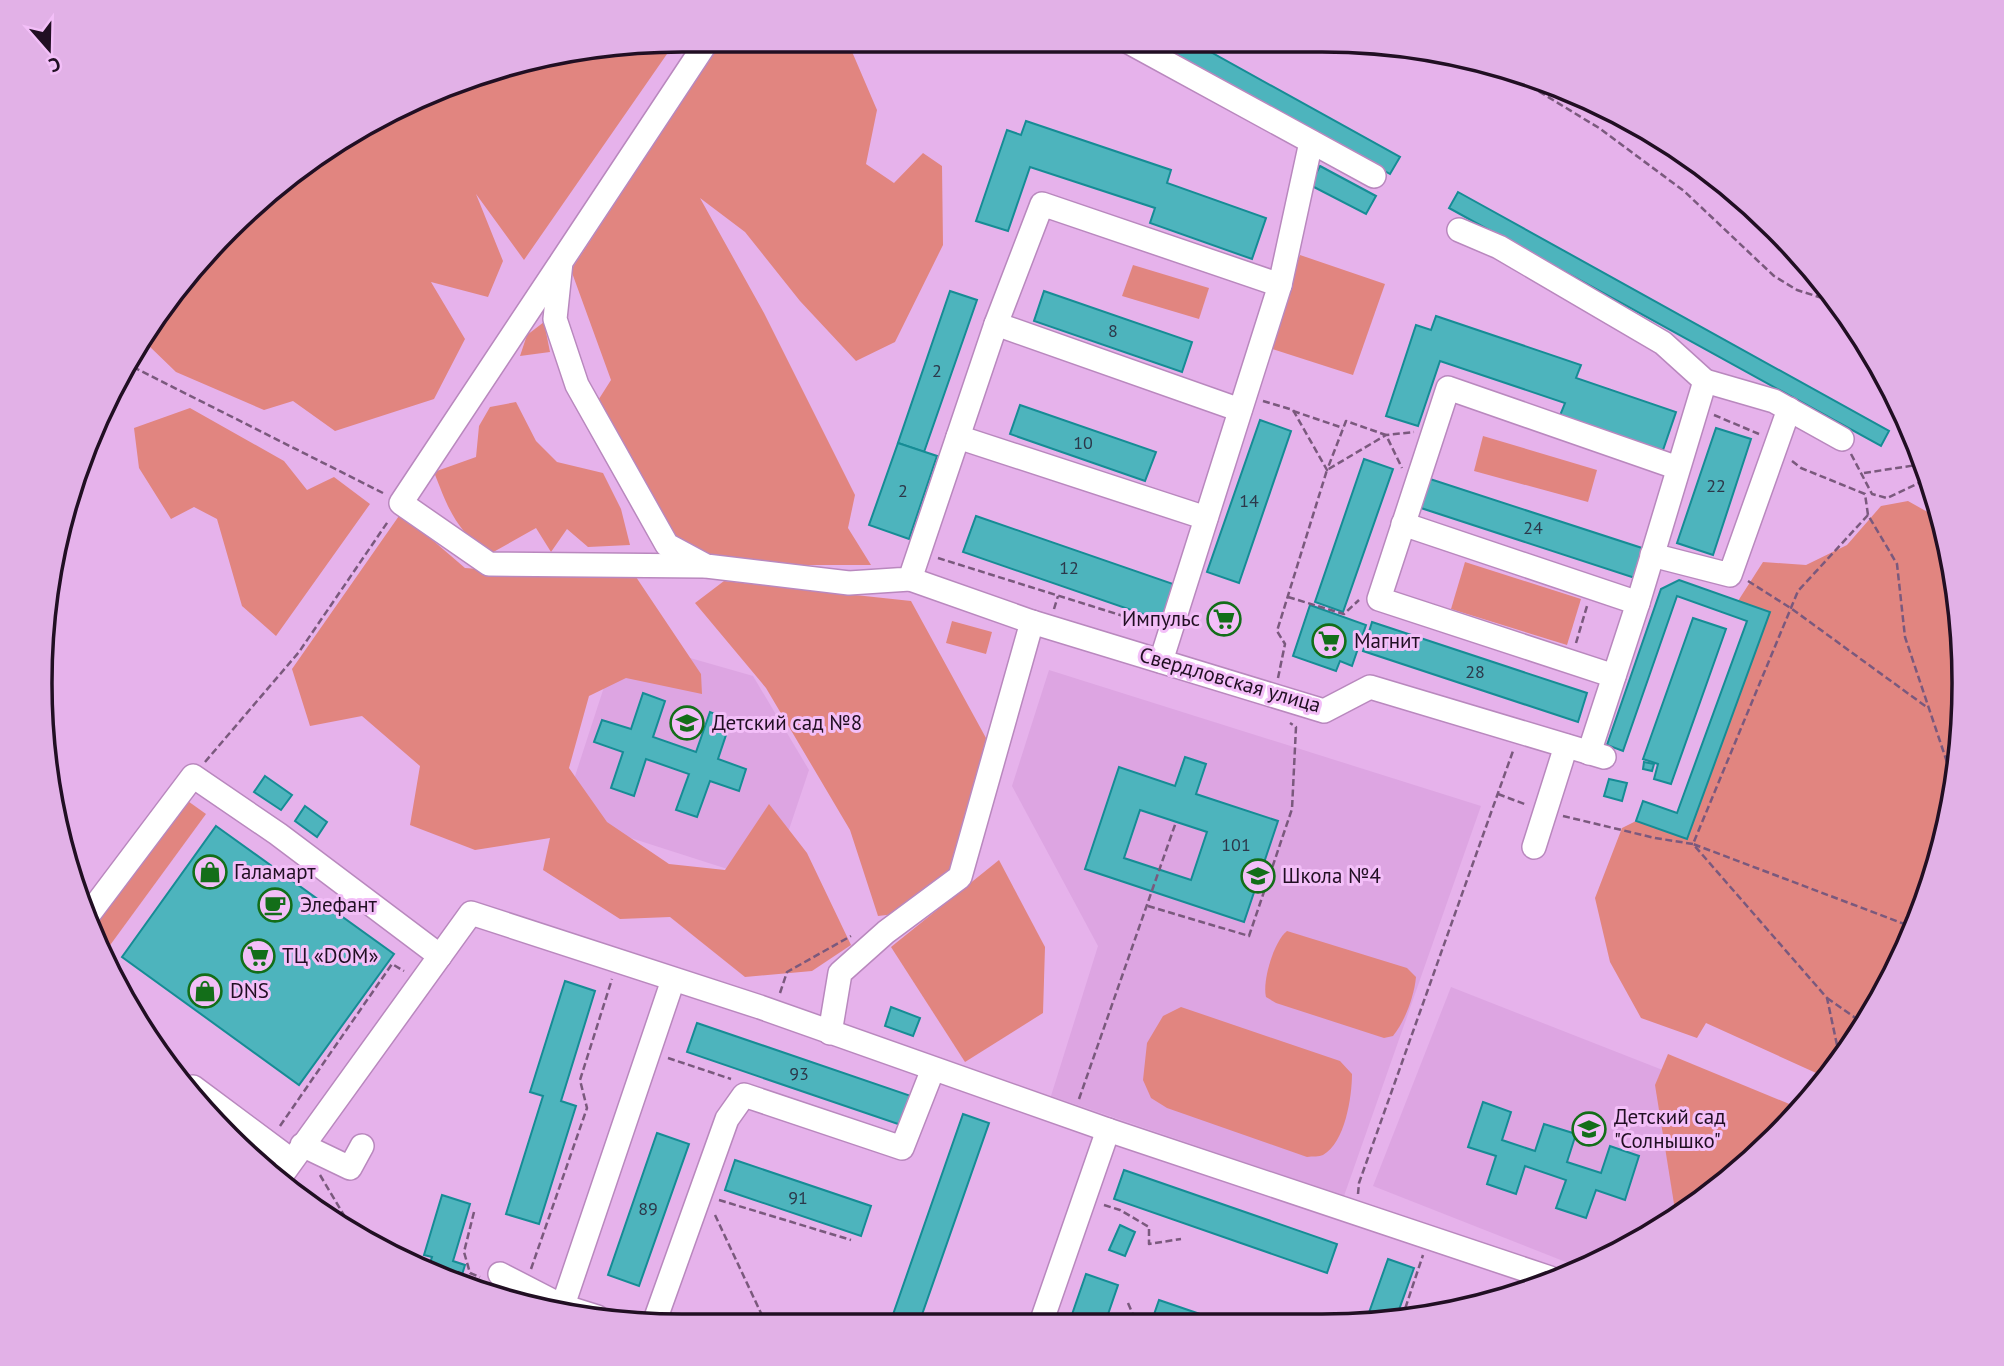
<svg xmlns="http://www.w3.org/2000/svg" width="2004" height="1366" font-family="'PT Sans',sans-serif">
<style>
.built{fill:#dda5e2}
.green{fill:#e18580}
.building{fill:#4db4bd;stroke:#168c95;stroke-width:2;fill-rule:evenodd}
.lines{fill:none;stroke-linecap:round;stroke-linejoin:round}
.minor-casing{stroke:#b988be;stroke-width:26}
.path{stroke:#7a597d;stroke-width:2.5;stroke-dasharray:7 3.5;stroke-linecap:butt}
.minor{stroke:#fff;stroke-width:23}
.labels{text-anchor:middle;stroke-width:6;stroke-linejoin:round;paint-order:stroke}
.number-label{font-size:18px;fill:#2c384a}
.poi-label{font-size:21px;fill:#210f23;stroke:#f3bff8;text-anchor:start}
.street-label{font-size:21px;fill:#210f23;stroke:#f3bff8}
.rim{fill:none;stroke:#210f23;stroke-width:3.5}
</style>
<rect width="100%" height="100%" fill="#e6b2eb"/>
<!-- built -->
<g class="built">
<polygon points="620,638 753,676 809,770 771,883 562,816"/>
<polygon points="1049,670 1481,806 1344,1196 1051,1096 1098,946 1012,786"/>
<polygon points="1451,987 1790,1120 1775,1138 1606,1259 1581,1268 1373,1186"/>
</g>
<!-- green -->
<g class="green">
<polygon points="722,40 847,40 877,110 866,164 894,183 923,153 942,166 943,245 895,342 856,361 800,301 745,232 700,198 764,313 855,495 848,528 871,565 770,565 706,558 674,537 597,402 611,380 571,270"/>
<polygon points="676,41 524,260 476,194 503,261 488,297 431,282 465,339 434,399 335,431 293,401 264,410 176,372 147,344 199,260 326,148 516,62"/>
<polygon points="1300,255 1385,284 1353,375 1266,347"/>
<polygon points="1133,265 1209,288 1199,319 1122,296"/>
<polygon points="544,322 550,352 520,356 527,335"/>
<path d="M516,402L536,441L557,462L603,473L621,509L630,545L588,547L567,529L551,552L536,528L488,555C455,527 449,511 434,472L476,457L479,426L490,407Z"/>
<polygon points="190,408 284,461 307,490 334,477 370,504 276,636 242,606 217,519 194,507 171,519 139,468 134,428"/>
<polygon points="1483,436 1597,470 1588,502 1474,471"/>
<polygon points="1908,501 1940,519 1951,558 1964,683 1951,809 1915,929 1855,1040 1825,1077 1706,1023 1697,1038 1641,1018 1610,962 1595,898 1622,828 1636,821 1687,839 1769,612 1738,601 1763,562 1806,565 1847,545 1881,506"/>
<polygon points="401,513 465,568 563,575 634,574 701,674 702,694 626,678 589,696 569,768 607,822 669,864 725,870 769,804 807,853 851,945 812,971 745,977 670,917 620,919 543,870 550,838 475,850 410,825 420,766 362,716 310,726 292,669"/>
<polygon points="1465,562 1581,599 1567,645 1451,609"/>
<polygon points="724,581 911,601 986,738 953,871 895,914 878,916 850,830 766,688 695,603"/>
<polygon points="952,621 992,632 986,654 946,643"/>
<polygon points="185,799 206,814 108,948 97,940 93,926"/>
<polygon points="999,860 1045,947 1043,1013 965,1062 891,947"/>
<path d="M1287,931L1407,968L1416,977C1414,997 1405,1021 1393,1036L1384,1038L1276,1003L1266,997C1262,981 1274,941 1287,931Z"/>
<path d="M1181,1007L1340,1061L1352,1074C1352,1097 1345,1143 1323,1155C1319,1157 1313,1156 1307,1157L1167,1108L1151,1098L1143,1080L1147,1043L1163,1016Z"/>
<polygon points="1668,1054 1799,1108 1775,1138 1675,1210 1655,1085"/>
</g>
<!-- building -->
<g class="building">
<polygon points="1149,40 1189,40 1400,157 1390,174"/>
<polygon points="1026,121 1171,170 1167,183 1266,218 1252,259 1150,223 1155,208 1030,167 1008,231 976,221 1007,130 1021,135"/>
<polygon points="1320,166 1376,196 1366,214 1310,185"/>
<polygon points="1458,192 1889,431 1881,446 1449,208"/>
<polygon points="950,291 977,300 924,452 898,443"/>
<polygon points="1044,291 1192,342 1182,372 1034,321"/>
<polygon points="1436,316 1581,365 1576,378 1676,412 1662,453 1559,418 1565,403 1440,361 1418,426 1386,416 1416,325 1431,330"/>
<polygon points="1020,405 1156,452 1145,481 1010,434"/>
<polygon points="1260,420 1291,431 1239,583 1207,572"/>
<polygon points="1716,428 1751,439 1713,555 1677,543"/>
<polygon points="898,443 937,456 909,539 869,525"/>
<polygon points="1364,459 1393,469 1343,612 1315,602"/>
<polygon points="1430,479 1645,549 1635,578 1421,508"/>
<polygon points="976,516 1176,585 1163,621 963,552"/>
<polygon points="1679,580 1770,612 1687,839 1636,821 1643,801 1677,813 1747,621 1677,596 1623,751 1607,745 1661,589"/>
<polygon points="1310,605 1366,625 1352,666 1340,661 1336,671 1293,656"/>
<polygon points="1218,608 1237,614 1231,631 1212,625"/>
<polygon points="1693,618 1726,629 1671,784 1654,779 1658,764 1643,759"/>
<polygon points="1372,622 1587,693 1578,722 1363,651"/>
<polygon points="643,693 665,701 653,737 696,752 710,712 731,720 718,759 746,769 739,791 710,781 697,817 676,810 689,774 646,759 634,796 611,788 623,752 594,742 602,720 631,729"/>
<path d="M1185,757L1206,764L1196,794L1278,821L1244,922L1085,869L1119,767L1175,786ZM1140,810L1207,832L1191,880L1124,858Z"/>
<polygon points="1644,762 1654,764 1652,771 1643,769"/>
<polygon points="265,776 292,795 281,810 254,792"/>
<polygon points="1609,779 1627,783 1622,801 1604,796"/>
<polygon points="305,806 327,822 317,837 295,821"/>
<polygon points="216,826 394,954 299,1085 122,957"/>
<polygon points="565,981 595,991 561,1101 576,1106 539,1224 506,1214 543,1096 530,1092"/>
<polygon points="891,1007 920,1018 913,1036 885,1026"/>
<polygon points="697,1023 911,1096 901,1125 687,1052"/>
<polygon points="1483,1102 1511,1112 1502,1140 1535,1151 1544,1124 1576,1134 1567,1162 1601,1173 1610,1146 1639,1156 1625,1200 1596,1190 1586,1218 1556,1208 1566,1180 1525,1166 1516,1194 1487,1184 1496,1156 1468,1147"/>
<polygon points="963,1114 989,1123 918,1326 889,1326"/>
<polygon points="657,1133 689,1144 639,1286 608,1275"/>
<polygon points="735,1160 871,1206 861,1236 725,1190"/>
<polygon points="1124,1170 1337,1244 1327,1273 1114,1199"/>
<polygon points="442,1195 470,1204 453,1261 465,1265 461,1278 483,1285 482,1289 537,1307 437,1277 427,1272 432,1257 424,1255"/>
<polygon points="1120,1225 1135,1232 1125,1256 1109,1250"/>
<polygon points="1388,1259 1414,1268 1396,1318 1366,1321"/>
<polygon points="1086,1274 1118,1285 1104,1326 1068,1326"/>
<polygon points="1159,1300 1235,1326 1150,1326"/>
</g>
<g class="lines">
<defs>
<g id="minor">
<polyline points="708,40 561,262 555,319 577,385 667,545 706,566 849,583 910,579 996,324 1042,204 1280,285"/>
<polyline points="1125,40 1374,176"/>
<polyline points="1459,230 1499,247 1663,343 1705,381 1774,401 1842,439"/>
<polyline points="559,265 401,503 489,564 703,566"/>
<polyline points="996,324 1240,410"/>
<polyline points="958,437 1206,518"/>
<polyline points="1403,524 1638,603"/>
<polyline points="1652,555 1730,575 1789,409"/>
<polyline points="910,579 1032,622 1324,711 1370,687 1604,757"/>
<polyline points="1161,661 1280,285 1311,142"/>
<polyline points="1614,676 1379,599 1448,388 1678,468"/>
<polyline points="1589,753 1638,603 1705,381"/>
<polyline points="1534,847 1566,746"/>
<polyline points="89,914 193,776 278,834 440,956"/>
<polyline points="830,1033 840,973 886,932 960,877 1032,622"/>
<polyline points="193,1087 291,1160"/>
<polyline points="302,1145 350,1168 362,1146"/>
<polyline points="279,1179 471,913 760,1007 1108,1130 1550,1278"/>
<polyline points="500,1274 562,1306 597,1317"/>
<polyline points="560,1314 673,980"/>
<polyline points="654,1323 727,1119 744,1095 902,1148 933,1069"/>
<polyline points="1040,1326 1108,1130"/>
</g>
</defs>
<!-- minor casing -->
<use href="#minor" class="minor-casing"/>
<!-- path -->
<g class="path">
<polyline points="1512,75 1599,128 1684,191 1774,276 1797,290 1825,299 1848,317"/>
<polyline points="133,367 383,493"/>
<polyline points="1263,401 1293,410 1327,470 1346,421 1386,435 1402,468"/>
<polyline points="1293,411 1343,428"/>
<polyline points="1714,415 1759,434"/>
<polyline points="1851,454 1872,494 1887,498 1923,481 1927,476"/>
<polyline points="1792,461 1801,468 1865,494 1868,515 1897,564 1905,637 1954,783"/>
<polyline points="1864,473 1923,464"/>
<polyline points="1868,515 1798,591 1693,844 1915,928"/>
<polyline points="938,558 1152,625"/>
<polyline points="1748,581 1792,609 1928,708"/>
<polyline points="1288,597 1344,614 1359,600"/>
<polyline points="1054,609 1058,596"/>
<polyline points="1576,643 1587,606"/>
<polyline points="1278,678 1285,644 1277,631 1327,470 1386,435 1414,432"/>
<polyline points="205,762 299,652 389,520"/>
<polyline points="1498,794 1527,805"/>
<polyline points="1563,816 1655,838 1693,844 1827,998 1840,1059"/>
<polyline points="1148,906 1249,936 1292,809 1296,727 1290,723"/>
<polyline points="780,993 787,972 851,936"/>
<polyline points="1827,998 1864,1024"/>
<polyline points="668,1058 731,1079"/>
<polyline points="1079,1099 1176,822"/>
<polyline points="280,1126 392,964 404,971"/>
<polyline points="320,1175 354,1232"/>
<polyline points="1358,1194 1359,1183 1513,751"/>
<polyline points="719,1200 851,1240"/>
<polyline points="1104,1205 1120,1210 1149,1227 1149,1244 1181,1239"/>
<polyline points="474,1212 464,1252 470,1273 480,1277"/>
<polyline points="715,1215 767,1326"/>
<polyline points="531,1269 587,1108 580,1080 612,979"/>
<polyline points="1128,1303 1138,1326"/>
<polyline points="1402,1318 1423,1255"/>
</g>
<!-- minor -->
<use href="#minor" class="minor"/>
</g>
<!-- icons -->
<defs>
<symbol id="supermarket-ring" viewBox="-11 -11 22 22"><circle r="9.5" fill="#f3bff8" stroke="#136e19" stroke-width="1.5"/><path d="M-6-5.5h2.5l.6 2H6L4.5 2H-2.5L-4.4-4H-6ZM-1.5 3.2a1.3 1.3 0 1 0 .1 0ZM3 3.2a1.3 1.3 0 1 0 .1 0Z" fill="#136e19"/></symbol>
<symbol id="school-ring" viewBox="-11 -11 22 22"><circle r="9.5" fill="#f3bff8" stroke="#136e19" stroke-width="1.5"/><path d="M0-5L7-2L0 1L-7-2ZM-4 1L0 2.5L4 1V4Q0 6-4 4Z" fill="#136e19"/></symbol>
<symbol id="shop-ring" viewBox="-11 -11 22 22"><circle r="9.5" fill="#f3bff8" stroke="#136e19" stroke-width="1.5"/><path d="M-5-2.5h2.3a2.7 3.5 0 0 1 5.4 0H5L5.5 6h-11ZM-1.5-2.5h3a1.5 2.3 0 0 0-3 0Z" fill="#136e19"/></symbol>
<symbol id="cafe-ring" viewBox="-11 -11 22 22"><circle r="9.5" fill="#f3bff8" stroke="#136e19" stroke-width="1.5"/><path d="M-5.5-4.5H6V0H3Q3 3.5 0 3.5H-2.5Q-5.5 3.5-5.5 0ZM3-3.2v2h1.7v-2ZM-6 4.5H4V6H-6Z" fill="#136e19"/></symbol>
</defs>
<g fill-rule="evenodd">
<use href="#supermarket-ring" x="1205" y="600" width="38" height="38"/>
<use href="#supermarket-ring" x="1310" y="622" width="38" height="38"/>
<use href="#school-ring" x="668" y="704" width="38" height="38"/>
<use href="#shop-ring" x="191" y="853" width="38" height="38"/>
<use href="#school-ring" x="1239" y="857" width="38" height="38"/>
<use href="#cafe-ring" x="256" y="886" width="38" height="38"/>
<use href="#supermarket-ring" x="239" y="937" width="38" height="38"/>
<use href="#shop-ring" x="186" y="972" width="38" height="38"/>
<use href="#school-ring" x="1570" y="1110" width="38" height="38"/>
</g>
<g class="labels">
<!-- number labels -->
<g class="number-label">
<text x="1113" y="337">8</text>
<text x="937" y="377">2</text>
<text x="1083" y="449">10</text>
<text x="1716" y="492">22</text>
<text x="903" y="497">2</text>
<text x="1249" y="507">14</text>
<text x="1533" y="534">24</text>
<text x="1069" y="574">12</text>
<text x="1475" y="678">28</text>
<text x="1236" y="851">101</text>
<text x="799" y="1080">93</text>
<text x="798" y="1204">91</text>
<text x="648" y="1215">89</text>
</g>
<!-- poi labels -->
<g class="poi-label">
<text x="1200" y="626" text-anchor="end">Импульс</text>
<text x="1354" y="648">Магнит</text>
<text x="712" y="730">Детский сад №8</text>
<text x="234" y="879">Галамарт</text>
<text x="1282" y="883">Школа №4</text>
<text x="300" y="912">Элефант</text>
<text x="282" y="963">ТЦ «DOM»</text>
<text x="230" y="998">DNS</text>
<text x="1614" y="1124">Детский сад<tspan x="1614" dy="24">"Солнышко"</tspan></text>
</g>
<!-- street labels -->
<g class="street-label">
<text transform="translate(1230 680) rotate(16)" y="7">Свердловская улица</text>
</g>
</g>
<!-- crop -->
<path d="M0 0H2004V1366H0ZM682 52H1322A630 630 0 0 1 1952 682V684A630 630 0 0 1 1322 1314H682A630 630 0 0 1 52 684V682A630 630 0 0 1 682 52Z" fill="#e2b1e7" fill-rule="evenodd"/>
<path class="rim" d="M682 52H1322A630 630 0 0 1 1952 682V684A630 630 0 0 1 1322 1314H682A630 630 0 0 1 52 684V682A630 630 0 0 1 682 52Z"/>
<!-- north arrow -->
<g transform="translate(49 49) rotate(160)" stroke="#f3bff8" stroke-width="5" paint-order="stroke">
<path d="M0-5L12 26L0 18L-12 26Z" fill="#210f23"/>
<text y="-10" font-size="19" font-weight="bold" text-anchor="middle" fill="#210f23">С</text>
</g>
</svg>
